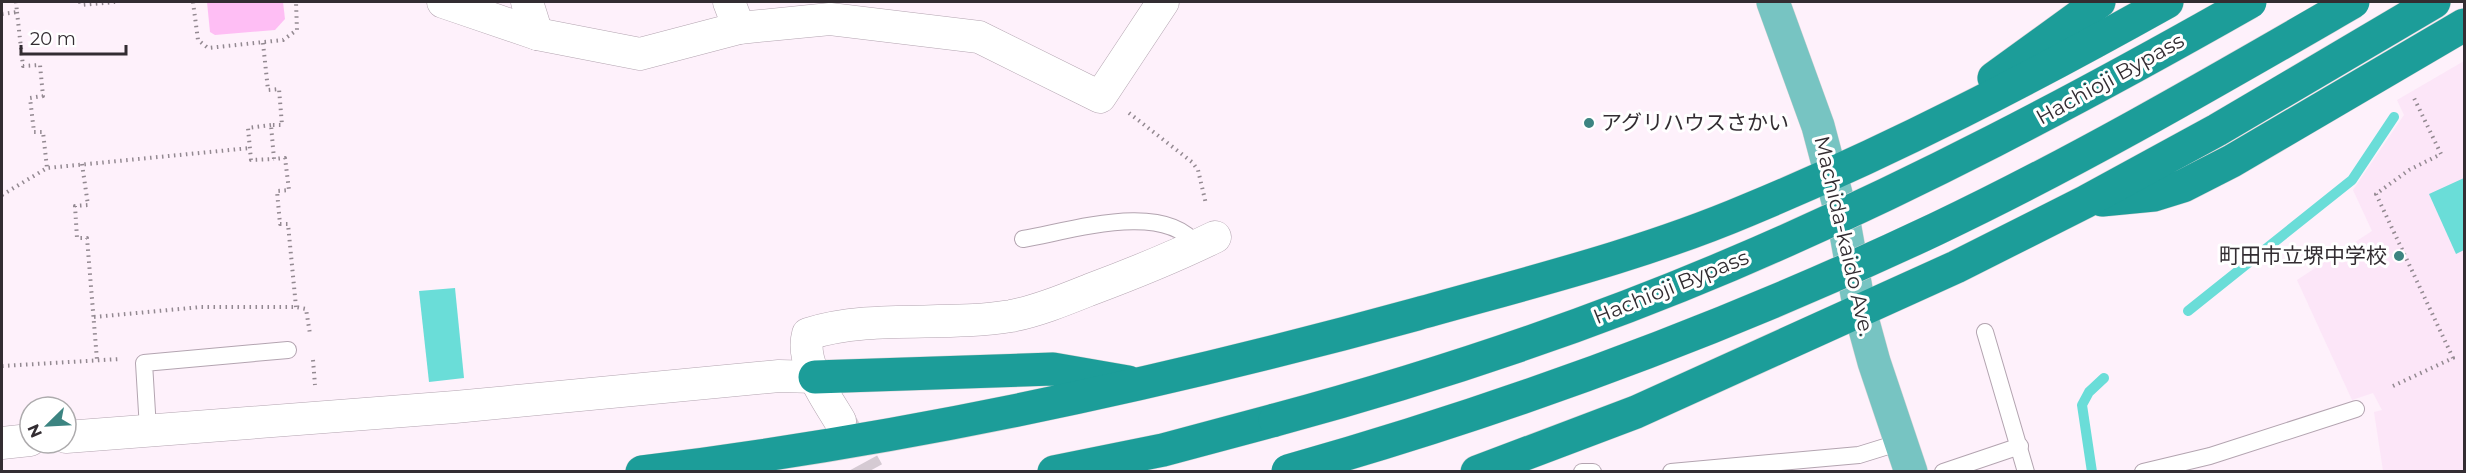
<svg xmlns="http://www.w3.org/2000/svg" width="2466" height="473" font-family="Montserrat,'Noto Sans JP',sans-serif">
<style>
.built{fill:#fce6f8}
.green{fill:#febef4}
.water{fill:#6addd8}
.lines{fill:none;stroke-linecap:round;stroke-linejoin:round}
.stream{stroke:#6addd8;stroke-width:10}
.street-tunnel{stroke:#d5cad3;stroke-width:32;stroke-dasharray:32 16;stroke-linecap:butt}
.lane-casing{stroke:#b3a4b0;stroke-width:18}
.street-casing{stroke:#b3a4b0;stroke-width:33}
.primary-casing{stroke:#d6d5d6;stroke-width:34}
.highway-casing{stroke:#d6d5d6;stroke-width:34}
.path{stroke:#938991;stroke-width:4;stroke-dasharray:1.5 4.5;stroke-linecap:butt}
.lane{stroke:#fff;stroke-width:16}
.street{stroke:#fff;stroke-width:32}
.primary{stroke:#77c4c2;stroke-width:33}
.highway{stroke:#1c9d99;stroke-width:33}
.highway-bridge-casing{stroke:#d6d5d6;stroke-width:34;stroke-linecap:butt}
.highway-bridge{stroke:#1c9d99;stroke-width:33}
.poi-dot{fill:#3c8481;stroke:#fff;stroke-width:2}
.labels{text-anchor:middle;stroke-width:6;stroke-linejoin:round;paint-order:stroke}
.street-label{font-size:21px;fill:#332d32;stroke:#fff}
.poi-label{font-size:21px;fill:#332d32;stroke:#fff;text-anchor:start}
</style>
<rect width="100%" height="100%" fill="#fef1fb"/>
<!-- built -->
<polygon class="built" points="2464,61 2464,471 2383,471 2374,412 2382,410 2373,393 2352,400 2297,280 2372,231 2353,190 2404,115 2397,100"/>
<!-- green -->
<polygon class="green" points="207,2 283,2 285,19 275,30 215,35 210,32"/>
<!-- water -->
<g class="water">
<polygon points="2464,178 2464,250 2456,254 2429,194"/>
<polygon points="455,288 464,378 429,382 419,291"/>
</g>
<g class="lines">
<!-- stream -->
<g class="stream">
<polyline points="2188,311 2352,180 2394,117"/>
<polyline points="2092,472 2082,405 2089,392 2104,378"/>
</g>
<!-- street-tunnel -->
<polyline class="street-tunnel" points="840,421 868,472"/>
<defs>
<g id="lane">
<path d="M1023,239C1071,231 1165,200 1197,246"/>
<polyline points="1985,332 2026,472"/>
<polyline points="148,429 144,363 288,350"/>
<polyline points="1582,472 1593,472"/>
<polyline points="1671,472 1859,455 1901,442"/>
<polyline points="1943,472 2020,446"/>
<polyline points="2143,472 2210,456 2356,409"/>
</g>
<g id="street">
<polyline points="443,2 537,34 640,54 739,28 830,19 979,37 1100,97 1163,2"/>
<polyline points="527,2 537,34"/>
<polyline points="729,2 739,28"/>
<path d="M840,421C826,397 800,363 808,334C870,314 945,327 1011,316C1037,311 1064,300 1089,290C1132,274 1174,257 1215,237"/>
<polyline points="66,437 455,407 779,376 815,377"/>
<polyline points="2,443 30,440"/>
</g>
<polyline id="primary" points="1773,2 1818,126 1845,228 1860,311 1874,362 1911,472"/>
<g id="highway">
<polyline points="1994,78 2099,2"/>
<polyline points="2102,200 2154,195 2183,186 2232,161 2464,25"/>
<polyline points="815,377 1053,369 1128,382"/>
<path d="M642,472C904,440 1162,384 1417,314C1527,283 1642,255 1748,210C1893,150 2031,78 2167,2"/>
<polyline points="1054,472 1163,450 1275,420"/>
<polyline points="1477,472 1636,412 1956,267 2085,202 2217,130 2434,2"/>
</g>
</defs>
<!-- lane casing -->
<use href="#lane" class="lane-casing"/>
<!-- street casing -->
<use href="#street" class="street-casing"/>
<!-- primary casing -->
<use href="#primary" class="primary-casing"/>
<!-- highway casing -->
<use href="#highway" class="highway-casing"/>
<!-- path -->
<g class="path">
<polyline points="80,2 81,5 115,2"/>
<polyline points="193,2 198,40 208,48 283,40 297,30 296,2"/>
<polyline points="17,12 23,66 40,65 43,96 30,98 34,132 43,132 47,168"/>
<polyline points="2,14 17,12 16,2"/>
<polyline points="263,43 268,90 279,89 282,125 271,125 274,159 285,158 289,190 277,191 280,224 288,224 296,307"/>
<polyline points="1129,113 1192,162 1198,170 1206,204"/>
<polyline points="271,125 248,128 251,160 274,159"/>
<polyline points="82,164 88,205 75,206 77,238 87,238 97,360"/>
<polyline points="2,195 47,168 250,148"/>
<polyline points="94,317 201,307 296,307 306,309 310,334"/>
<polyline points="313,360 315,385"/>
<polyline points="2,366 120,359"/>
<polyline points="2393,386 2453,358 2376,194 2409,170 2441,154 2413,96"/>
</g>
<!-- lane -->
<use href="#lane" class="lane"/>
<!-- street -->
<use href="#street" class="street"/>
<!-- primary -->
<use href="#primary" class="primary"/>
<!-- highway -->
<use href="#highway" class="highway"/>
<defs>
<g id="highway-bridge">
<path d="M1275,420C1430,378 1582,328 1730,265C1909,189 2081,98 2250,2"/>
<path d="M1288,471C1511,408 1727,328 1936,229C2079,161 2216,81 2353,2"/>
</g>
</defs>
<!-- highway-bridge casing -->
<use href="#highway-bridge" class="highway-bridge-casing"/>
<!-- highway-bridge -->
<use href="#highway-bridge" class="highway-bridge"/>
</g>
<!-- markers -->
<g class="poi-dot">
<circle cx="1589" cy="123" r="6"/>
<circle cx="2399" cy="256" r="6"/>
</g>
<g class="labels">
<!-- street labels -->
<g class="street-label">
<text transform="translate(2110 79) rotate(-29)" y="7">Hachioji Bypass</text>
<text transform="translate(1844 236) rotate(77)" y="7">Machida-kaido Ave.</text>
<text transform="translate(1671 287) rotate(-22)" y="7">Hachioji Bypass</text>
</g>
<!-- poi labels -->
<g class="poi-label">
<text x="1601" y="130">アグリハウスさかい</text>
<text x="2387" y="263" text-anchor="end">町田市立堺中学校</text>
</g>
</g>
<!-- border -->
<rect width="2466" height="473" fill="none" stroke="#332d32" stroke-width="6"/>
<!-- north arrow -->
<g transform="translate(48 425) rotate(246)"><circle r="28" fill="#ffffff" stroke="#adabad" stroke-width="1.5"/>
<path d="M0-4.5L10 22L0 15L-10 22Z" fill="#3c8481"/>
<text y="-9" font-size="16" font-weight="bold" text-anchor="middle" fill="#332d32">N</text>
</g>
<!-- scale -->
<path d="M21 45v9h105v-9" fill="none" stroke="#332d32" stroke-width="3"/>
<text x="30" y="45" font-size="18" fill="#332d32" stroke="#ffffff" stroke-width="4.5" paint-order="stroke">20 m</text>
</svg>
